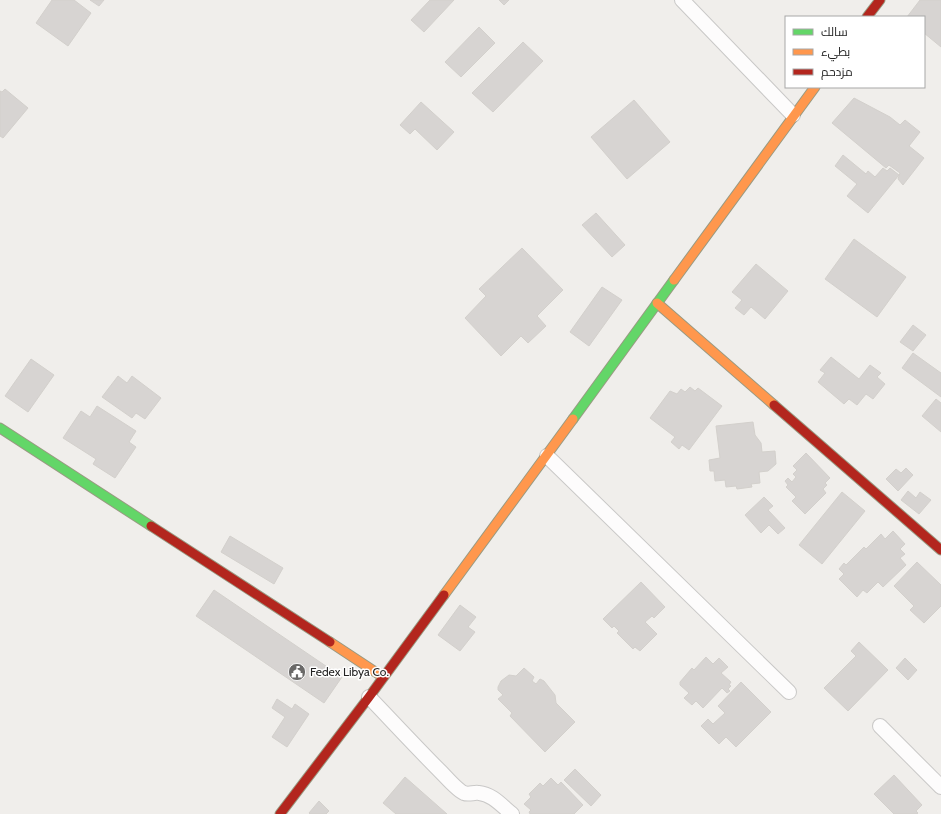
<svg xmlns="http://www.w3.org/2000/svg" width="941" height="814" font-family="Cabin,Cairo,sans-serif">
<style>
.building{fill:#d7d4d2;stroke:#d3d0cc}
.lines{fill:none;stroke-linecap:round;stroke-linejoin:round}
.street-casing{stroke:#c9c8c7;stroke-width:16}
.fast-casing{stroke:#999a82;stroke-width:11}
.slow-casing{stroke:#999a82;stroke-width:11}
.jam-casing{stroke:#999a82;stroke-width:11}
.street{stroke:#fdfcfc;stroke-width:14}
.fast{stroke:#63d668;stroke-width:9}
.slow{stroke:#ff974d;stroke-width:9}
.jam{stroke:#b3261e;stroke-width:9}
.labels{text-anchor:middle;stroke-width:3;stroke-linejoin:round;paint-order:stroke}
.poi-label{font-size:12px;fill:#222;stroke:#fff;text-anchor:start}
</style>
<rect width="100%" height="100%" fill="#f0eeeb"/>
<!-- building -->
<g class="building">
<polygon points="52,0 74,0 91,13 68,46 36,23"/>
<polygon points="90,0 104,0 99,6"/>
<polygon points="430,0 454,0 424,32 411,20"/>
<polygon points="499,0 509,0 504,5"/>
<polygon points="920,0 941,0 941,47 924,33 924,17 907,17"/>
<polygon points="479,27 495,43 461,77 445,62"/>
<polygon points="523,42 543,61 493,112 472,93"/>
<polygon points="5,89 28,108 3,138 0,136 0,91 2,92"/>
<polygon points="854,98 890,117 900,125 905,120 920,132 909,146 924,158 903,185 898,179 900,173 889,165 886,168 832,123"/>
<polygon points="634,100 670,142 627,179 591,137"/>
<polygon points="421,102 454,132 437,150 415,129 410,134 400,125"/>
<polygon points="843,155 866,174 868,171 875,177 883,168 887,171 890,168 899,175 868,213 847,196 857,184 835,166"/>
<polygon points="596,213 625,245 612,257 582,225"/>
<polygon points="854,239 906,277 877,317 825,279"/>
<polygon points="522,248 563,290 537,316 546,326 528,343 521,336 501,356 465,318 486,296 479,289"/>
<polygon points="756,264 788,291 765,319 751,307 744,315 735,308 742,300 732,292"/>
<polygon points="602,287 622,300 589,346 570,332"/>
<polygon points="913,325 926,335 913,351 900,342"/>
<polygon points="913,353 941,373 941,397 902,368"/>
<polygon points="831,357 859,379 870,365 881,373 877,377 885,384 873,399 866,394 857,405 849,399 844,404 818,382 825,373 820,370"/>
<polygon points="31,359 54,375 28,412 5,396"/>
<polygon points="118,376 127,383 132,376 161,398 145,419 136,413 132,418 102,397"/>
<polygon points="690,387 695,391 698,388 722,406 689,450 682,445 679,449 671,442 675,437 650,418 670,391 677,394 681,389 685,392"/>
<polygon points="936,399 941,403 941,432 922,416"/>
<polygon points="97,406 136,431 129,442 136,447 115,478 93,464 96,459 63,438 81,411 90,417"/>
<polygon points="753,422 755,435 761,443 762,452 775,451 776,464 768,471 759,472 760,483 751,484 752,487 737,489 736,486 726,487 725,480 715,481 714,471 710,471 709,460 720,458 716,426"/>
<polygon points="806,453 830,478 825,483 827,485 823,489 826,493 805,514 792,501 796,497 786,487 788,485 785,481 788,478 792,482 796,477 793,474 797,470 793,466"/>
<polygon points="906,468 913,475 898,491 886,479 896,469 901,473"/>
<polygon points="908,491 916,498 920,492 931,500 919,514 901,500"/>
<polygon points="842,492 865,511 822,564 799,545"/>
<polygon points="764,497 773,506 768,510 785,528 778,534 769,525 761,533 745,515"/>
<polygon points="893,531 905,544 900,549 905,554 900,558 906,565 883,587 878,582 867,593 863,590 857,597 839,579 844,574 839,569 844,563 846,565 864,547 866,549 881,534 885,539"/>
<polygon points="230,536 283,568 274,584 221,552"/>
<polygon points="917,562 941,585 941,606 924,623 910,610 914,606 894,586"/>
<polygon points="641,582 665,607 654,618 652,616 645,622 657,634 640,651 635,647 633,649 617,633 619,631 614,626 612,628 603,619"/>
<polygon points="214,590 342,677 324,703 196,616"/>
<polygon points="460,605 476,617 468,627 475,632 460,651 438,635"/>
<polygon points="859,642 888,670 848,711 824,688 856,656 851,651"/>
<polygon points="706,657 713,664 719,658 728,667 721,673 731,682 729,685 731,686 728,689 730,691 727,693 722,688 703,708 696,701 692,705 684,698 689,693 680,685 680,682 692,668 694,670"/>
<polygon points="905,658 917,670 908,680 896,668"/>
<polygon points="524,668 534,677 532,681 536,684 540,679 544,681 555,695 556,703 575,722 545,752 510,716 512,713 498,699 503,695 498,690 498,687 501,681 509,675 516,676"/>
<polygon points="741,682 771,712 736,747 726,737 719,744 701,726 708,719 713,724 725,713 718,706"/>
<polygon points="277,699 292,709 295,704 309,714 287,747 272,737 285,717 272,708"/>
<polygon points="575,769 601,795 591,806 564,780"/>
<polygon points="894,775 922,805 916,811 918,813 917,814 894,814 874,794"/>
<polygon points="405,777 447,814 396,814 383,803"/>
<polygon points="551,778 558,785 561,782 583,805 574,814 530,814 529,812 531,810 524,804 531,797 529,794 540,783 543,786"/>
<polygon points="319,801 329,811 326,814 310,814 309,813"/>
</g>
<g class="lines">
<defs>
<g id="street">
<polyline points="682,0 793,115"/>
<polyline points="547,456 789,692"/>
<path d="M369,697C393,722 417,748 441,772C446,777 458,791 464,793C469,795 474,792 479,793C492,794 502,806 512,814"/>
<polyline points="880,726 941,787"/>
</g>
<g id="fast">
<polyline points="573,419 674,280"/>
<polyline points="0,428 151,526"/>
</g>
<g id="slow">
<polyline points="674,280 815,87"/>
<polyline points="657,303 774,405"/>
<polyline points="444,595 573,419"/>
<polyline points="330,642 383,677"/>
</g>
<g id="jam">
<polyline points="867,17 880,0"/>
<polyline points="774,405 941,550"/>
<polyline points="151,526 330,642"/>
<polyline points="280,814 369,697 444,595"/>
</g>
</defs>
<!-- street casing -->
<use href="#street" class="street-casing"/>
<!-- fast casing -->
<use href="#fast" class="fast-casing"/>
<!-- slow casing -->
<use href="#slow" class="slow-casing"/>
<!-- jam casing -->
<use href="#jam" class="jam-casing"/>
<!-- street -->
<use href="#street" class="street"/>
<!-- fast -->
<use href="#fast" class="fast"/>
<!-- slow -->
<use href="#slow" class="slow"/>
<!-- jam -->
<use href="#jam" class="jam"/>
</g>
<!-- icons -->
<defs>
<symbol id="civic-disc" viewBox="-11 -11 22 22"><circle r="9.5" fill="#6a6968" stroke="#fff"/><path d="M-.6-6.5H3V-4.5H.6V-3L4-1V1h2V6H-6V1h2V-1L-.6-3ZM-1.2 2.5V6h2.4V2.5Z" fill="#fff"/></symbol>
</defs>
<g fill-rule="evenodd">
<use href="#civic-disc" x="287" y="662" width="20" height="20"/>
</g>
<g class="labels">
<!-- poi labels -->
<g class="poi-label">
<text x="310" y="676">Fedex Libya Co.</text>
</g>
</g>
<!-- legend -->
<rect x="785" y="16" width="140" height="72" fill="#ffffff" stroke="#a7a7a7"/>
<rect x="793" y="29" width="20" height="6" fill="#63d668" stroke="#a7a7a7"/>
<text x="821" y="36" font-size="12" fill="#222222">سالك</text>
<rect x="793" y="49" width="20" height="6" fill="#ff974d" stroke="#a7a7a7"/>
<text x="821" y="56" font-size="12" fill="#222222">بطيء</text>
<rect x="793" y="69" width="20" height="6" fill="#b3261e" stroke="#a7a7a7"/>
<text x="821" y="76" font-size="12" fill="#222222">مزدحم</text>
</svg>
